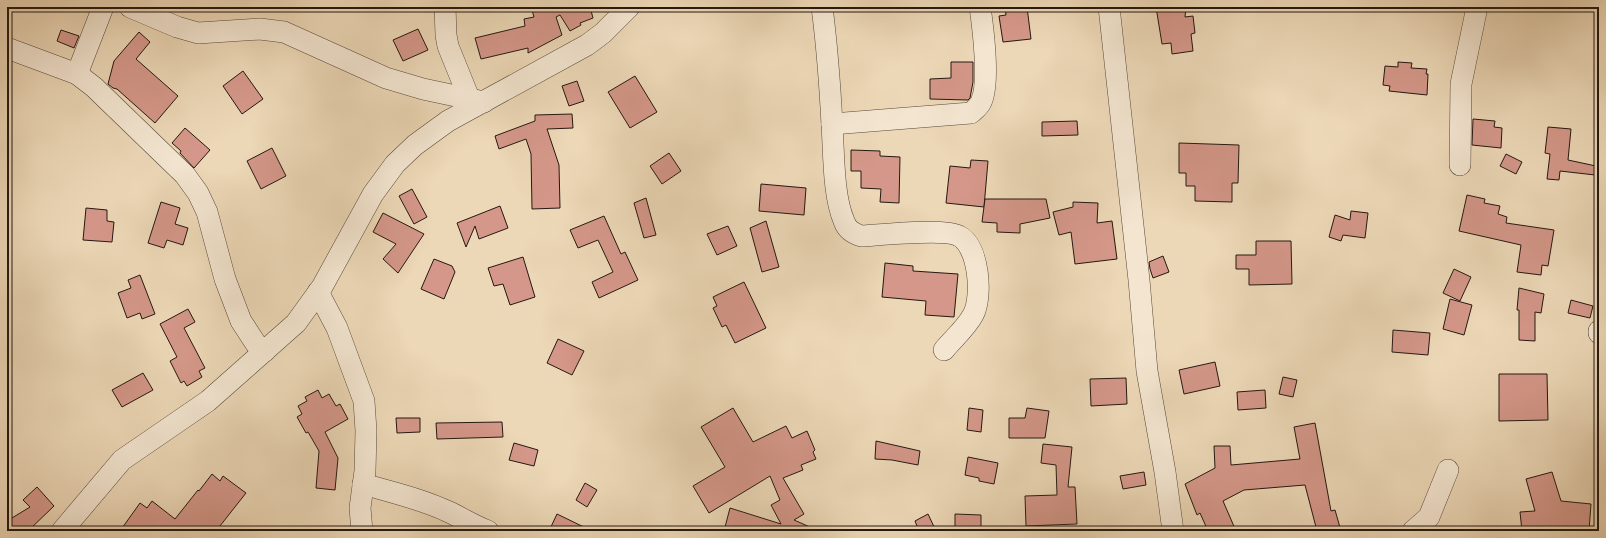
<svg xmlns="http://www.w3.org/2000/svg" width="1606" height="538" font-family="'IM FELL DW Pica',serif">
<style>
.building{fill:#d49789;stroke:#251810}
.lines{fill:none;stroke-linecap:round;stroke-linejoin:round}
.minor-casing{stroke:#57483a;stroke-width:22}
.minor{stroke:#f3e5d0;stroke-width:21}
</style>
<rect width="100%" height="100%" fill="#ecd7b6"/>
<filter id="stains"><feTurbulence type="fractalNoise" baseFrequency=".005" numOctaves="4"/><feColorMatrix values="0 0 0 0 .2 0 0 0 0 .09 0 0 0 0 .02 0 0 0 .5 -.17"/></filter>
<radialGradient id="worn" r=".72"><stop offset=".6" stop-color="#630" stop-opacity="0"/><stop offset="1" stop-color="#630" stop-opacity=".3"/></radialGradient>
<!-- building -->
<g class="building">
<polygon points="531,7 590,7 593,18 580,23 581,25 570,31 560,15 556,17 562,35 528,53 528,48 481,59 475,38 525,26 524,19 534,17"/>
<polygon points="1005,7 1027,7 1031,39 1003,42 999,16 1006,15"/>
<polygon points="1156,7 1186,7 1185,17 1193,16 1195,33 1191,34 1193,51 1172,54 1171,43 1162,44"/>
<polygon points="418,29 428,50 403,61 393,40"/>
<polygon points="61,30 79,36 74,48 57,41"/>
<polygon points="139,32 150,42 136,59 178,96 155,123 117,89 113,88 108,84 114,61"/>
<polygon points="951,62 973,62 973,82 970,98 968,100 930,99 930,79 951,78"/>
<polygon points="1398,62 1412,63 1411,68 1427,69 1426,74 1428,74 1427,95 1389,91 1390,86 1383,85 1385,66 1398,67"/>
<polygon points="243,71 263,99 242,114 223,86"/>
<polygon points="635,76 657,112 630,128 608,92"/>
<polygon points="577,81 584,101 569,106 562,86"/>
<polygon points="572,114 573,128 547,129 559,165 560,208 532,209 531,154 526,139 499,149 495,136 535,121 535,115"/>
<polygon points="1473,119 1495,121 1494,127 1502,128 1501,148 1472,145"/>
<polygon points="1077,121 1078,135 1042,136 1042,122"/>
<polygon points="1548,127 1571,129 1568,160 1596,166 1595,175 1560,171 1559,180 1547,179 1550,154 1545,153"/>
<polygon points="185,128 210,150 194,168 180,153 181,151 172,143"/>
<polygon points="1179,143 1239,145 1238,183 1232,183 1232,202 1195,201 1195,186 1186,186 1186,173 1179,173"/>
<polygon points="272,148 286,176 261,189 247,161"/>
<polygon points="851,150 880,151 880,156 900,157 899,203 880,202 881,189 861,188 861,171 851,171"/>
<polygon points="669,153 681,171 662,184 650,166"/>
<polygon points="1506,154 1522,162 1516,174 1500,166"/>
<polygon points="971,160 988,161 984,207 946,203 950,166 970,168"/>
<polygon points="761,184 806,188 804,215 759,211"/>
<polygon points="412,189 427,217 414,224 399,196"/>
<polygon points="1467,195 1485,199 1484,203 1500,206 1498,214 1507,217 1506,223 1554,230 1548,266 1542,265 1541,275 1517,272 1521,245 1459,231"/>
<polygon points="646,198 656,235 644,238 634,203"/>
<polygon points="985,199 1046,199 1050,218 1020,224 1020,233 997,232 997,223 982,222"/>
<polygon points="161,202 180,208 175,224 188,228 183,245 167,240 164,248 148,243"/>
<polygon points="1073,202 1098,203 1097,223 1112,221 1117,259 1075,264 1071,232 1059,235 1053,212 1073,207"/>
<polygon points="500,206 508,228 479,239 475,226 466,247 457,223"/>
<polygon points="86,208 107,210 107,221 114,222 112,242 83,240"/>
<polygon points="1351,211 1368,213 1365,238 1343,235 1341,241 1329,237 1335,215 1350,220"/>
<polygon points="383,213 424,234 398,273 383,259 396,244 373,232"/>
<polygon points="604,216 621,254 625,252 638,280 599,298 592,282 613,272 598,240 578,248 570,230"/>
<polygon points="766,221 779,267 762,272 750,228"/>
<polygon points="728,226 737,246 717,255 707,234"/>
<polygon points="1256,241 1291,241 1292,284 1249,285 1249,269 1236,269 1236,255 1256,255"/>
<polygon points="1163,256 1169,272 1153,278 1150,269 1149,262"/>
<polygon points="523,257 535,297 510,305 503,284 494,286 488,268"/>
<polygon points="434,259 452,266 455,272 444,299 421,289"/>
<polygon points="885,263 913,266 913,271 958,274 954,317 925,315 926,301 882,297"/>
<polygon points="1454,269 1471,277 1460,301 1443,293"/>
<polygon points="140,275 155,314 142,319 140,313 127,318 118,293 131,288 128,280"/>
<polygon points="744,282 766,328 735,343 726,325 722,327 713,308 717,306 713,297"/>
<polygon points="1519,288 1544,294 1541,313 1535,312 1535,341 1519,340 1519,310 1517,310"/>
<polygon points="1450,299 1472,305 1464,335 1443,329"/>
<polygon points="1571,300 1593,306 1590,318 1568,313"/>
<polygon points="188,309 195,322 184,328 205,368 199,371 202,377 187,386 184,381 181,383 170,361 177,357 160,324"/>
<polygon points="1393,330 1430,333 1428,355 1392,352"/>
<polygon points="558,339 584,351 572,375 547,363"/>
<polygon points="1215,362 1220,386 1184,394 1179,370"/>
<polygon points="143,373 153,390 122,407 112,390"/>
<polygon points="1499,374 1547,374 1548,420 1499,421"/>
<polygon points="1283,377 1297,380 1293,397 1279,394"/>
<polygon points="1126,378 1127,404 1091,406 1090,379"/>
<polygon points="318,390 322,398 329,394 336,406 340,404 348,419 325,432 338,458 335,490 316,488 319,451 308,432 306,433 297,417 302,414 298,406 307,401 305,397"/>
<polygon points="1265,390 1266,408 1238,410 1237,392"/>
<polygon points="733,408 753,442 786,426 792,438 807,431 815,450 813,452 816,459 801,465 803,470 783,478 804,514 794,520 819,531 724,531 730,508 781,524 771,505 780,500 770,476 709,513 693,486 725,467 701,427"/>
<polygon points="969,408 983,410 981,432 967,430"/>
<polygon points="1027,408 1049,411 1045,438 1009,438 1009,418 1025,418"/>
<polygon points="396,418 420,418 420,432 397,433"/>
<polygon points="502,422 503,437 437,439 436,423"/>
<polygon points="1315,423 1331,511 1335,510 1341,531 1317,531 1305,485 1244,490 1223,501 1236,531 1208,531 1200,513 1197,515 1185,484 1215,468 1214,446 1230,446 1231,465 1300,459 1294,427"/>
<polygon points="876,441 920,451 918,465 892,460 875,459"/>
<polygon points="514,443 538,450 534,466 509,460"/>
<polygon points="1043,444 1072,447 1068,487 1075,487 1077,524 1026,526 1025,496 1057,495 1056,465 1041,463"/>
<polygon points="968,457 998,463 994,484 979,481 979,478 965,475"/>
<polygon points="1144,472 1146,485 1123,489 1120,476"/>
<polygon points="1552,472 1561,501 1591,504 1589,531 1522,531 1520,512 1535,511 1526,479"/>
<polygon points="212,474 220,481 223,476 246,493 216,531 120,531 140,503 147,508 152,501 175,519 198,490 199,491"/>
<polygon points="585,483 597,490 587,507 576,500"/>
<polygon points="37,487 54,506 28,531 7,531 7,521 30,507 23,500"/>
<polygon points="557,514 592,531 549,531"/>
<polygon points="928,514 936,531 919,531 915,521"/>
<polygon points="955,514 981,515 981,528 970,527 971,531 955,531"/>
</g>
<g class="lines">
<defs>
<g id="minor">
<polyline points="130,7 177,27 198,33 260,29 284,32 386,78 423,89 484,102"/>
<polyline points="445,7 446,35 448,46 469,98"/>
<path d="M822,7C827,46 830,86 832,125C834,153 833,196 844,221C847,230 853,233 861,236C880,235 945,228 959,236C979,246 983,297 973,315C966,328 953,339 944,350"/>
<polyline points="1109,7 1139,280 1147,371 1165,472 1173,531"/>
<polyline points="7,48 77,74 94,87 185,175 198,193 207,212 225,279 241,321 256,344 265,351"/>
<polyline points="77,74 103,7"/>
<path d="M832,124L971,113C974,110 979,107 981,102C990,84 983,28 980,7"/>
<polyline points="1460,165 1461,84 1477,7"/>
<polyline points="318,292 337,328 364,401 366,431 365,471 360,508 362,531"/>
<polyline points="1599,331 1599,333"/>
<path d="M363,484C391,492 422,499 449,512C462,518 474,526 488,531"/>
<polyline points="62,531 122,460 208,401 296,323 322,287 373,194 395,164 415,145 448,121 587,45 603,33 629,7"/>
<polyline points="1413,531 1429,517 1448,470"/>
</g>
</defs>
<!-- minor casing -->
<use href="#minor" class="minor-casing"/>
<!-- minor -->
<use href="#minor" class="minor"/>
</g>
<!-- margin -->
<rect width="1606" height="538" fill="none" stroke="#ecd7b6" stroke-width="24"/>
<rect x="8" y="8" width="1590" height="522" fill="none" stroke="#251810" stroke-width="2"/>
<rect x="12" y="12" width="1582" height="514" fill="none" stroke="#251810"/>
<rect width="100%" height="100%" filter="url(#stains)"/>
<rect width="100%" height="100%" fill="url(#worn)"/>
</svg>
